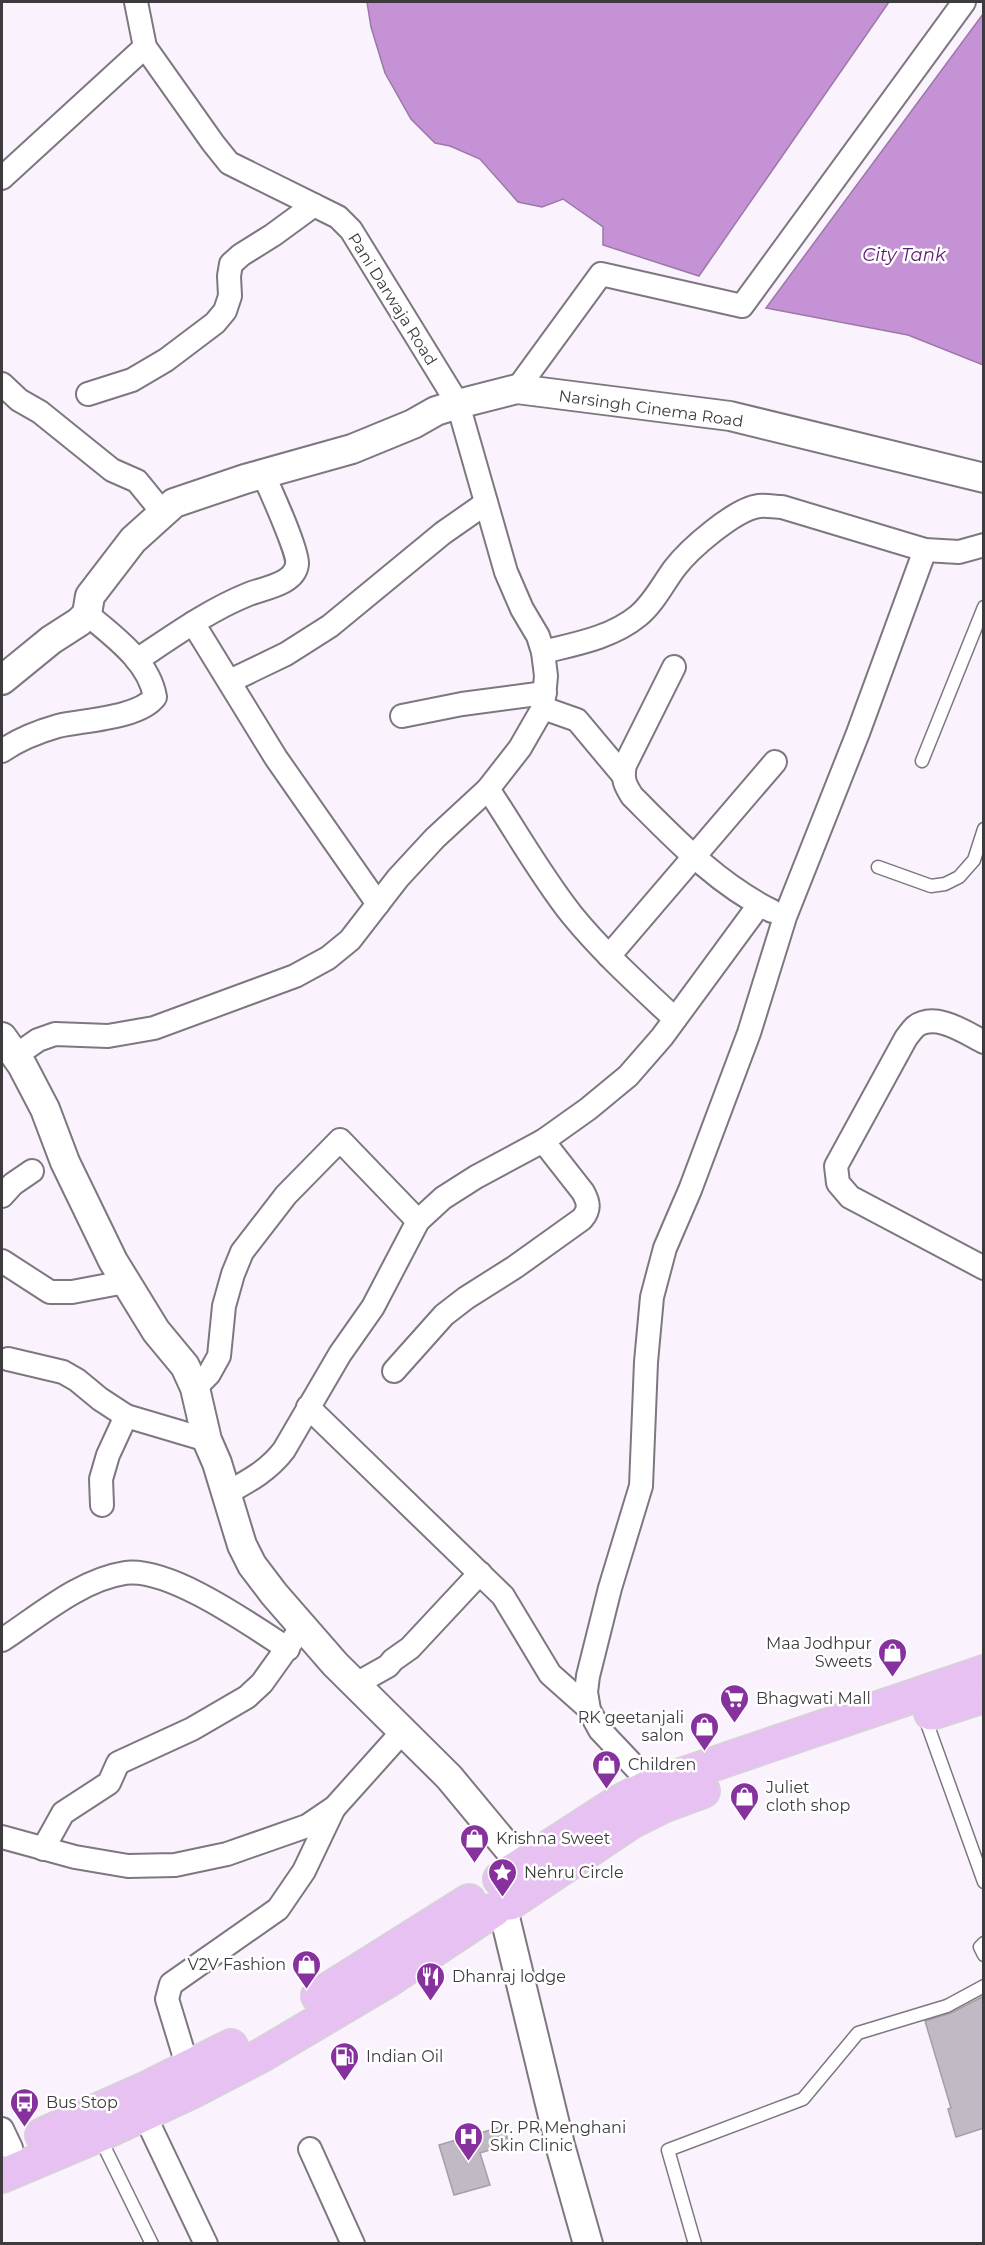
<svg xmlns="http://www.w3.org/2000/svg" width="985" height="2245" font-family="Montserrat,sans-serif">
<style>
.water{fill:#c592d5;stroke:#9c78a8;stroke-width:1.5}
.building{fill:#c1b9c3;stroke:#a69ea8;stroke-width:1.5}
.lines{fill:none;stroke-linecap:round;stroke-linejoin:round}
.service-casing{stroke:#7e7781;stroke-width:15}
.minor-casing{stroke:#7e7781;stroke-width:26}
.tertiary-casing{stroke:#7e7781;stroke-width:32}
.primary-casing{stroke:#d5d4d5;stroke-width:36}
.service{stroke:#fff;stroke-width:12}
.minor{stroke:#fff;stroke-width:22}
.tertiary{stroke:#fff;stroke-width:28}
.primary{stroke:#e6c1f1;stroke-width:33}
.labels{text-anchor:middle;stroke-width:5;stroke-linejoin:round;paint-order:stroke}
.street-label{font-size:16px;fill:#3e3b3f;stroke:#fff}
.poi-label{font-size:16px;fill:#3e3b3f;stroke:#fff;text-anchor:start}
.water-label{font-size:18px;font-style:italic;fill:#5f206f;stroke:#fff}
</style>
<rect width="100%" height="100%" fill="#faf2fd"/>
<!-- water -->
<g class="water">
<polygon points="367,2 889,2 699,276 603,245 603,227 563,199 542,207 518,202 480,159 450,146 435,143 411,119 385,73 371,27"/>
<polygon points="983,14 983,365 908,335 766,308"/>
</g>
<!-- building -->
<g class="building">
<polygon points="984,1996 984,2128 956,2137 948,2109 951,2108 925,2021 951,2013"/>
<polygon points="504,2126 509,2144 480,2153 490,2185 454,2195 439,2145"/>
</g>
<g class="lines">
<defs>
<g id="service">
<polyline points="922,761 984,607"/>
<polyline points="878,867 931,886 945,884 959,877 974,860 984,829"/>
<polyline points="924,1715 984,1882"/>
<polyline points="984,1943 980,1947 984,1955"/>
<polyline points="99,2136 152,2244"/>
<polyline points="695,2244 668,2150 803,2099 858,2033 947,2006 984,1986"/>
</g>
<g id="minor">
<polyline points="2,178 145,47"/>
<polyline points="2,384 19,400 40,412 112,470 137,481 163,513"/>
<polyline points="517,389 601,274 742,306 964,2"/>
<polyline points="88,394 132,380 166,360 215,323 225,311 230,296 229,276 231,264 241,255 273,235 314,205"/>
<polyline points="193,623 276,758 378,904"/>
<path d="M543,652C575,644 611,638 638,616C653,604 663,584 674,569C689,549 735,509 759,506C766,505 775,507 782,507L925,550L959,552L984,545"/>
<path d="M137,660C173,636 209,610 249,594C264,588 295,584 297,564C299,553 270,489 263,474"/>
<path d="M674,667L625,765C622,779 625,785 632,796C675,839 717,884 772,911"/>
<polyline points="230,681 286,654 330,626 443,533 486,503"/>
<polyline points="543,708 577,720 623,775"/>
<polyline points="402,716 462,704 545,693"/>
<path d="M2,751C19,739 37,732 58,726C85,720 139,718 155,697C149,661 113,636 87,614"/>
<path d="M488,789C516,831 541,876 572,915C603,953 640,986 675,1019"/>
<polyline points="609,956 775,762"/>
<path d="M984,1042C966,1033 935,1011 915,1027C912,1030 909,1034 906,1038L836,1166L838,1183L850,1197L984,1268"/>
<polyline points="15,1056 38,1040 55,1034 108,1036 154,1028 295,976 328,958 350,940 398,878 435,838 488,789 520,748 543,708 546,676 543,652 538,636 522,609 506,572 458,404 351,230 338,217 229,163 213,143 145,47 136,2"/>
<polyline points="2,1196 13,1184 32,1171"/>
<polyline points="2,1261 50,1292 72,1292 125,1282"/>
<polyline points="8,1359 63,1372 77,1380 100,1399 126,1416 207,1440"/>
<path d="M394,1371L444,1315L466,1298L515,1267L582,1219C590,1209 589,1203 583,1192L543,1141"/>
<polyline points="195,1388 209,1374 219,1356 224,1306 233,1274 242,1252 286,1195 340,1140 418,1221"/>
<polyline points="308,1407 503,1596 550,1674 586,1706 586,1698"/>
<path d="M227,1493C249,1481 269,1470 284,1450L340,1354L373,1307L418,1221L443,1198L476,1177L543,1141L588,1109L628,1076L662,1037L759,905"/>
<polyline points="102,1505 101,1479 108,1455 126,1416"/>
<path d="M2,1640C39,1616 80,1580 125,1573C170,1567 251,1625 288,1649"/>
<polyline points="356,1684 388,1666 393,1660 410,1648 480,1573"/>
<polyline points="652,1785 600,1730 589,1710 586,1692 588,1676 610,1588 641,1486 646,1362 652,1297 665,1248 690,1190 749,1033 785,917 858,733 925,550"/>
<polyline points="2,1837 75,1857 128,1866 175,1865 227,1854 307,1826 335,1807 404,1730"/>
<polyline points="43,1849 63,1813 109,1783 118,1763 192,1729 247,1697 262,1683 302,1627"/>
<polyline points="188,2068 167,1999 171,1984 278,1909 304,1871 334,1808"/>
<polyline points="144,2114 206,2244"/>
<polyline points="2,2129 11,2148"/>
<polyline points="310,2149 353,2244"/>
</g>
<g id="tertiary">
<polyline points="2,680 51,640 79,622 87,614 90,596 133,540 174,503 245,479 352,449 413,424 436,411 458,404 517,389 730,416 984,478"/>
<polyline points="2,1037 22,1065 45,1109 65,1162 113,1261 156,1331 185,1366 195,1388 207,1440 217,1463 242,1545 252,1565 274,1594 335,1664 449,1777 522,1865"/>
<polyline points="503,1909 560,2145 588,2244"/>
</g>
<g id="primary">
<polyline points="931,1713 984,1696"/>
<polyline points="500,1879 617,1803 652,1785 984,1672"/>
<polyline points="510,1903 631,1822 665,1805 703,1791"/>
<polyline points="318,1996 469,1901"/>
<polyline points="42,2135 145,2089 231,2046"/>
<polyline points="2,2176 99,2135 189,2093 262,2055 387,1981 494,1910"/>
</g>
</defs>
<!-- service casing -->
<use href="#service" class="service-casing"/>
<!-- minor casing -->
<use href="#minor" class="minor-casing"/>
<!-- tertiary casing -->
<use href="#tertiary" class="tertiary-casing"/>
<!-- primary casing -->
<use href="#primary" class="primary-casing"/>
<!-- service -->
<use href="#service" class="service"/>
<!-- minor -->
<use href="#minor" class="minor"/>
<!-- tertiary -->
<use href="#tertiary" class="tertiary"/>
<!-- primary -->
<use href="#primary" class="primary"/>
</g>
<!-- icons -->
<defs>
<symbol id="shop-pin" viewBox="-11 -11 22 30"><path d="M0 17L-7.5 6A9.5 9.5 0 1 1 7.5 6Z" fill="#87319e" stroke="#fff"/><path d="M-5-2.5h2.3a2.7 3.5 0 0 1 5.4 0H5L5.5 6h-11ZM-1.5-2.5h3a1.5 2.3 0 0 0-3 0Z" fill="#fff"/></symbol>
<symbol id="supermarket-pin" viewBox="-11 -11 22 30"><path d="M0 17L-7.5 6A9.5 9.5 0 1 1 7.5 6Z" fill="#87319e" stroke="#fff"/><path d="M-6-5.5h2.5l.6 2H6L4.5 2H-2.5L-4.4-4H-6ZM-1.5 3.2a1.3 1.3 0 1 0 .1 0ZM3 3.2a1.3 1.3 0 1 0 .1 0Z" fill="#fff"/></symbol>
<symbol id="sight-pin" viewBox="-11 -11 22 30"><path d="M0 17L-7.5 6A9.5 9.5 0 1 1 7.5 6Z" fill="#87319e" stroke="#fff"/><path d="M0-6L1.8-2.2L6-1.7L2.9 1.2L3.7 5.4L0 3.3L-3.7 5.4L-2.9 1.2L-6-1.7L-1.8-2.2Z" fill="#fff"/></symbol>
<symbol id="restaurant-pin" viewBox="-11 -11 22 30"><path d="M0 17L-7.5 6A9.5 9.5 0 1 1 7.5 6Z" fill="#87319e" stroke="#fff"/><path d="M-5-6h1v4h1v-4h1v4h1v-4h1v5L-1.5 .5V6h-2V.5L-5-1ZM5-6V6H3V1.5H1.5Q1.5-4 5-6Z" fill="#fff"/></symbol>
<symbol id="fuel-pin" viewBox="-11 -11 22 30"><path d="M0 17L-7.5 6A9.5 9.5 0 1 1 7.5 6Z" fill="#87319e" stroke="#fff"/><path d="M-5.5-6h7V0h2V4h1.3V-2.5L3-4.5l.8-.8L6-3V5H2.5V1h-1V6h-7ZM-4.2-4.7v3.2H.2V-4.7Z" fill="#fff"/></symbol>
<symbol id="bus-pin" viewBox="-11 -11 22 30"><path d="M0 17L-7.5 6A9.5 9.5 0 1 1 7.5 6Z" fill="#87319e" stroke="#fff"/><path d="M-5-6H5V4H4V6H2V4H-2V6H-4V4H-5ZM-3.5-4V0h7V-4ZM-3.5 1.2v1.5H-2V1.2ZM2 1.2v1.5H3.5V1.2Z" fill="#fff"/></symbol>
<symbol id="hospital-pin" viewBox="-11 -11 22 30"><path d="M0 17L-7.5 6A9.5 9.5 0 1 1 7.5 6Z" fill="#87319e" stroke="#fff"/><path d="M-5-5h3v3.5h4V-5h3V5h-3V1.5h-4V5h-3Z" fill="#fff"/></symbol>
</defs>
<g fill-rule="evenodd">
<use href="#shop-pin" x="876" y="1636" width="33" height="45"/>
<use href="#supermarket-pin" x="718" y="1682" width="33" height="45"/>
<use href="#shop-pin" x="688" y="1710" width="33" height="45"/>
<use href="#shop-pin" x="590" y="1748" width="33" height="45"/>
<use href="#shop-pin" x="728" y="1780" width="33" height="45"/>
<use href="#shop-pin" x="458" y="1822" width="33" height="45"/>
<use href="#sight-pin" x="486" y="1856" width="33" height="45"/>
<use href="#shop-pin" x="290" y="1948" width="33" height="45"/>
<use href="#restaurant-pin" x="414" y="1960" width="33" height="45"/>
<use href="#fuel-pin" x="328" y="2040" width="33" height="45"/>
<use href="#bus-pin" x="8" y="2086" width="33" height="45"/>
<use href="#hospital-pin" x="452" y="2120" width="33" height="45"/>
</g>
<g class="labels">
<!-- street labels -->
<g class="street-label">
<text transform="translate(393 299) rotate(58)" y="6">Pani Darwaja Road</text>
<text transform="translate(651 408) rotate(8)" y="6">Narsingh Cinema Road</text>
</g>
<!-- poi labels -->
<g class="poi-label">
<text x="872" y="1649" text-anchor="end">Maa Jodhpur<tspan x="872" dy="18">Sweets</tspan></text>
<text x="756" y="1704">Bhagwati Mall</text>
<text x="684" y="1723" text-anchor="end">RK geetanjali<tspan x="684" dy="18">salon</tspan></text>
<text x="628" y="1770">Children</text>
<text x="766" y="1793">Juliet<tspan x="766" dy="18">cloth shop</tspan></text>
<text x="496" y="1844">Krishna Sweet</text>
<text x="524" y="1878">Nehru Circle</text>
<text x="286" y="1970" text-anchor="end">V2V Fashion</text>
<text x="452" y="1982">Dhanraj lodge</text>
<text x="366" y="2062">Indian Oil</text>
<text x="46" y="2108">Bus Stop</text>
<text x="490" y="2133">Dr. PR Menghani<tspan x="490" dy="18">Skin Clinic</tspan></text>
</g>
<!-- water labels -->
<g class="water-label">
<text x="904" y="261">City Tank</text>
</g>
</g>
<!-- border -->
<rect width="985" height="2245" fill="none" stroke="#3e3b3f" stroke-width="6"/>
</svg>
